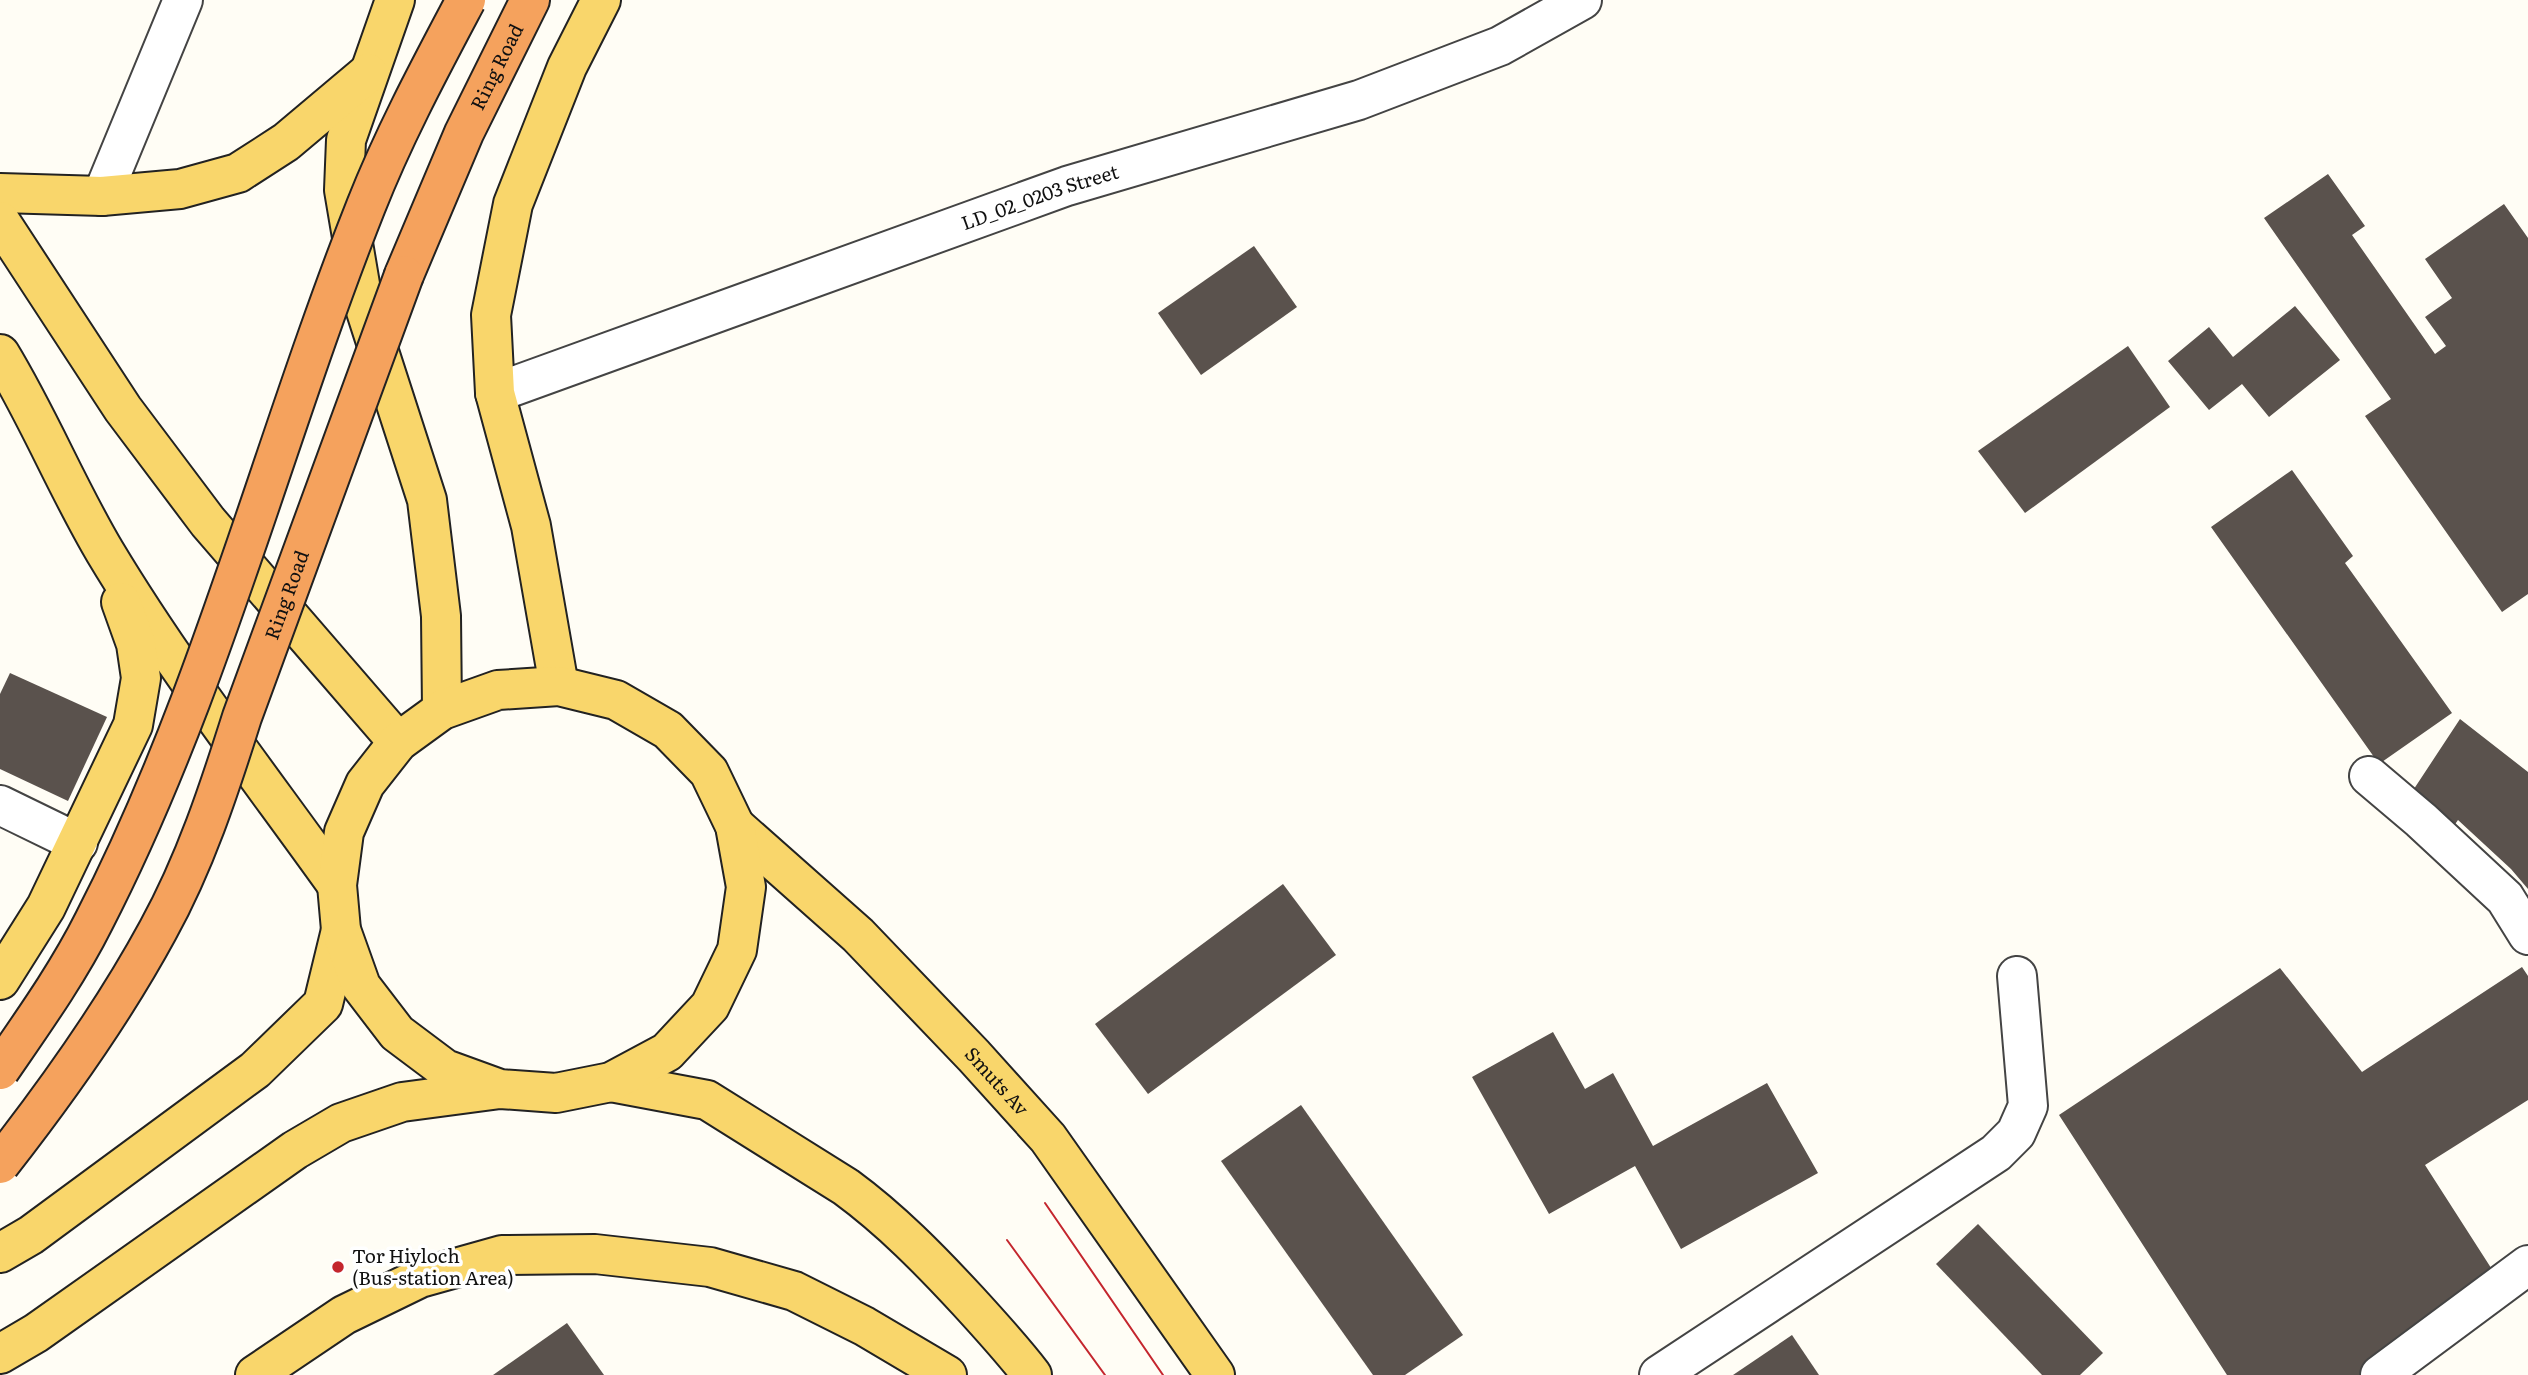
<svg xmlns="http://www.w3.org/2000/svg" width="2528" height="1375" font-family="Literata,serif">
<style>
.building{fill:#5a524d}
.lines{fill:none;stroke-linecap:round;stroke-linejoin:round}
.minor-casing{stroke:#444;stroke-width:42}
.major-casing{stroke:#222;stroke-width:42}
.highway-casing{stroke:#222;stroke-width:42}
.minor{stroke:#fff;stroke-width:38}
.major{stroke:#f9d66b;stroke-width:38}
.highway{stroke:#f5a25d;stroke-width:38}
.tram{stroke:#c4262e;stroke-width:2}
.highway-bridge-casing{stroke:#222;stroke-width:42;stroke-linecap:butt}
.highway-bridge{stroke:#f5a25d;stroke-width:38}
.poi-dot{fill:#c4262e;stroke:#fff;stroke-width:2.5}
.labels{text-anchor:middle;stroke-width:7;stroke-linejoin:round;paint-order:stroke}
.street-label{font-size:19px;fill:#111;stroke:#fff}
.poi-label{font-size:19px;fill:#111;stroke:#fff;text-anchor:start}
</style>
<rect width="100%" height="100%" fill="#fffdf5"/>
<!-- building -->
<g class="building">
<polygon points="2328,174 2365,226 2352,235 2435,354 2446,346 2425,317 2452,298 2425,259 2504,204 2528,238 2528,594 2502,612 2365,416 2391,399 2264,218"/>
<polygon points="1254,246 1297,307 1201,375 1158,313"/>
<polygon points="2295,306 2340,360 2269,417 2242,384 2209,410 2168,361 2209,327 2233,357"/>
<polygon points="2128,346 2170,407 2025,513 1978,451"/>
<polygon points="2292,470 2353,556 2345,563 2452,713 2379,764 2211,527"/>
<polygon points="10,673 107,717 68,801 0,769 0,694"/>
<polygon points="2460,719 2528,772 2528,889 2511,869 2458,820 2451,830 2408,798"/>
<polygon points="1283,884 1336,955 1148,1094 1095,1024"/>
<polygon points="2522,967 2528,976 2528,1100 2425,1165 2502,1285 2378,1375 2227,1375 2059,1115 2280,968 2362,1072"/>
<polygon points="1553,1032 1585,1089 1613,1073 1653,1146 1767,1083 1818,1173 1681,1249 1635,1166 1549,1214 1472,1077"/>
<polygon points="1301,1105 1463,1335 1405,1375 1373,1375 1221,1161"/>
<polygon points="1978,1224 2103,1353 2080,1375 2042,1375 1936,1264"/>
<polygon points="567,1323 604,1375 493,1375"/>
<polygon points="1792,1335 1819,1375 1733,1375"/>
</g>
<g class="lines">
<defs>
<g id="minor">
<polyline points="102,196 183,0"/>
<path id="s1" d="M495,393L1067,186L1359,100L1500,46L1582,0"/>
<polyline points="2369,776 2421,820 2505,898 2528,935"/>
<polyline points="0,805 78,843"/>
<polyline points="1659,1375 1996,1153 2016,1133 2028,1106 2017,976"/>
<polyline points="2380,1375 2528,1265"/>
</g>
<g id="major">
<polyline points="395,0 346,140 344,190 363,302 427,500 441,616 442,710"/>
<polyline points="0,193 102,196 180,189 238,173 286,142 368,73"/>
<polyline points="0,221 123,409 208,522 398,742"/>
<path d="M0,354C39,418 67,488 105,552C174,667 259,776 337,885"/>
<polyline points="559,686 531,526 495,393 491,315 513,204 567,67 601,0"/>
<path id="s2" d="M735,826L858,935L974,1056L1048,1138L1215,1375"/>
<polyline points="0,980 46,907 133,725 141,678 136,644 121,602"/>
<path d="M611,1082L707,1100L846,1187C891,1220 930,1260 968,1301C990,1325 1012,1349 1032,1375"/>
<polyline points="0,1253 31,1235 255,1070 323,1004 341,930"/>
<polyline points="0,1354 36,1333 295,1150 341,1123 402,1102 500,1089 556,1093 611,1082 667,1052 710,1006 737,950 746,887 735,826 709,772 668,730 616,700 559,686 498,690 442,710 398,742 365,784 344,832 337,885 341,930 361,986 397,1033 445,1069 500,1089"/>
<polyline points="255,1375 344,1315 420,1278 502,1255 595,1254 710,1267 794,1291 864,1326 947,1375"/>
</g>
<g id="highway">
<path id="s3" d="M404,275L464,133L530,0"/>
</g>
</defs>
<!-- minor casing -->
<use href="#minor" class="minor-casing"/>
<!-- major casing -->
<use href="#major" class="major-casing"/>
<!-- highway casing -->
<use href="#highway" class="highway-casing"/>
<!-- minor -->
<use href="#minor" class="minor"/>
<!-- major -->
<use href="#major" class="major"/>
<!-- highway -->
<use href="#highway" class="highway"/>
<!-- tram -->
<g class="tram">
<polyline points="1045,1203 1163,1375"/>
<polyline points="1007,1240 1105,1375"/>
</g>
<defs>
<g id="highway-bridge">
<path d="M0,1070C33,1022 68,973 94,921C211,694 272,443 366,206C394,135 430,68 466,0"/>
<path id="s4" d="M0,1164C58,1090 113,1013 158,930C195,863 219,790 242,717L404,275"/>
</g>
</defs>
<!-- highway-bridge casing -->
<use href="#highway-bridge" class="highway-bridge-casing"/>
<!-- highway-bridge -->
<use href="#highway-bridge" class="highway-bridge"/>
</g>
<!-- markers -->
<circle class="poi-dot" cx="338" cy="1267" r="7"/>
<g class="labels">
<!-- street labels -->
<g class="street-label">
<text dy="7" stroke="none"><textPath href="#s3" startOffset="228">Ring Road</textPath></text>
<text dy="7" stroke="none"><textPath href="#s1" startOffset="579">LD_02_0203 Street</textPath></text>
<text dy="7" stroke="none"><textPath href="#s4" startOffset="642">Ring Road</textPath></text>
<text dy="7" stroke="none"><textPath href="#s2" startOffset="366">Smuts Av</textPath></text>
</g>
<!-- poi labels -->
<g class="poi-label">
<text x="352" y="1263">Tor Hiyloch<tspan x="352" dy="22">(Bus-station Area)</tspan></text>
</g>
</g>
</svg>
